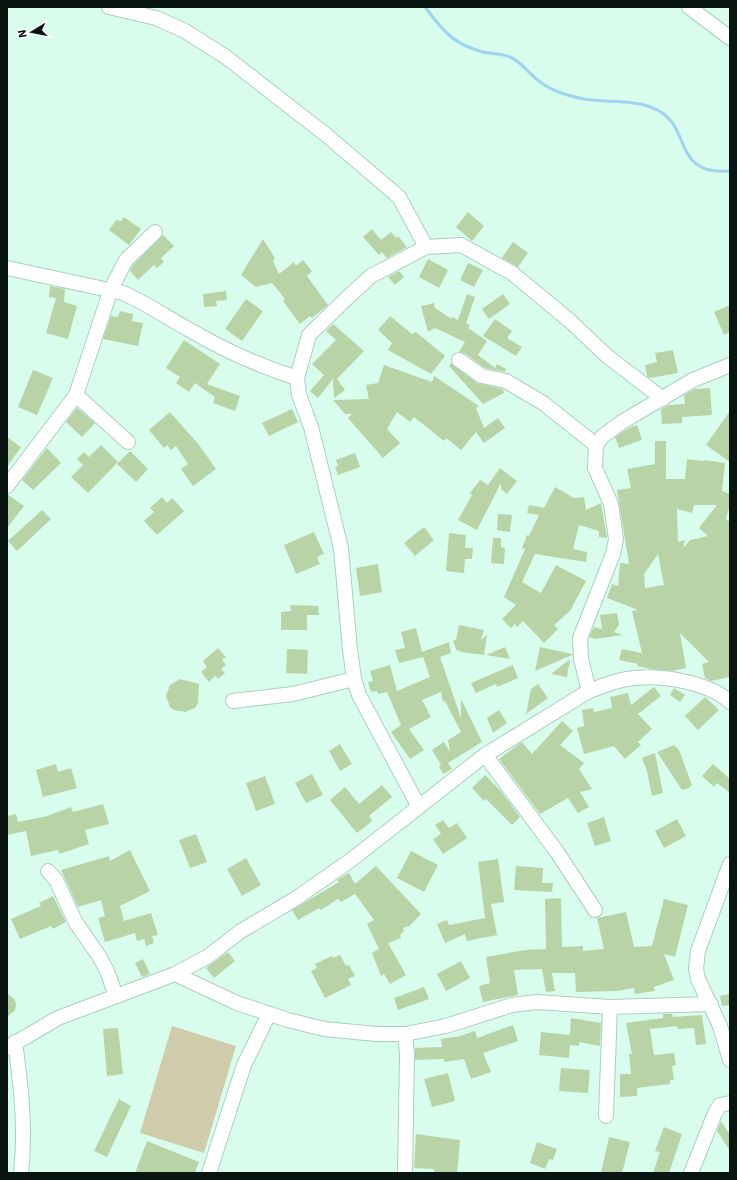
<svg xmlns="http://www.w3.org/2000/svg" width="737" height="1180" font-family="'IBM Plex Sans',sans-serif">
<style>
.green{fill:#d0cbab}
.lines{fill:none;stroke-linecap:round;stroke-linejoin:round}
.stream{stroke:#a1d3f1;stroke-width:3}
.building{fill:#b8d4a7;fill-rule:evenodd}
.minor-casing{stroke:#abcfc0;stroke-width:16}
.minor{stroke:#fff;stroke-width:14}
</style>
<rect width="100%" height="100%" fill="#d8fded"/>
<!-- green -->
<polygon class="green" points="172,1026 236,1046 204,1153 140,1133"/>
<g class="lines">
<!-- stream -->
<path class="stream" d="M425,7C443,31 453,44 483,52C491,54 501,53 510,57C520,61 525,69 533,76C547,90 565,95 584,99C607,103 632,99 653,108C694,124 670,176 730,171"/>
</g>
<!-- building -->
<g class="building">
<polygon points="468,212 484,226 472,241 456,227"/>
<polygon points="124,217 141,229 129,245 109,230 116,220 121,221"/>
<polygon points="372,229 381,240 391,232 396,238 398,236 407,247 387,258 382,252 379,255 363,237"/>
<polygon points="163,235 174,246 161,258 164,262 157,268 154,265 138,280 130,271 133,265"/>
<polygon points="263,239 275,258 273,261 279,274 294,262 296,266 303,260 312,271 307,276 328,305 312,318 310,316 300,324 283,301 285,299 272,283 256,287 241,275"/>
<polygon points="513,242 528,253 518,267 502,258"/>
<polygon points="428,259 448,270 439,288 419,277"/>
<polygon points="468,263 483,270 474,287 460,280"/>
<polygon points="399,271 404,277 395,285 388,277"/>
<polygon points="50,286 65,289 64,302 77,306 68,339 46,333 56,298 49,297"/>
<polygon points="226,291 227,300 216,301 217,306 204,307 203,294"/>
<polygon points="467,294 475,297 466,323 470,325 468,328 487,341 478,355 495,368 497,364 506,369 505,372 485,368 464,353 459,352 465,342 435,328 428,332 421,306 434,303 435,308 452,319 452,317 458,320"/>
<polygon points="503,294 510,304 489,319 482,309"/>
<polygon points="246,299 263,311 242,341 225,329"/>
<polygon points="730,305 730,332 724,335 714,312"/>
<polygon points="120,311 133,314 132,321 143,323 138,346 103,339 111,316 118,317"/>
<polygon points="390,316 412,334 416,332 445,356 431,374 388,350 392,343 378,330"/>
<polygon points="495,319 512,331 507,338 522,347 516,356 483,336"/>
<polygon points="333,324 364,351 337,379 345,390 334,398 333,379 318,398 310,391 324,375 312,364 336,340 326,331"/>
<polygon points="184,340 220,364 207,384 240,396 235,411 213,403 215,397 195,383 189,392 176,383 180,377 166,368"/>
<polygon points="673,350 678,373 650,378 647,376 645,365 657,362 655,353"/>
<polygon points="451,363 477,383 503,389 504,393 483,404 449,366"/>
<polygon points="384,365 432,382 434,376 479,406 476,408 484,428 498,418 505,428 484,443 476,432 461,450 446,438 444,441 414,417 410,422 397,412 387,429 400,443 383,458 348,418 352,414 345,414 333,400 369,399 366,385 378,383"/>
<polygon points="33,370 53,378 37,415 18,407"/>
<polygon points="710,388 712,415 682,417 682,423 662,424 661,409 669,405 685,404 684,395 695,389"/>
<polygon points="77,408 95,423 82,437 66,422"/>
<polygon points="292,409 298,422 269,436 262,423"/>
<polygon points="730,411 730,462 706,445"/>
<polygon points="170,412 199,445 216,469 193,486 181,469 188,464 176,446 171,450 167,445 164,448 149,430"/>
<polygon points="637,425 642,440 619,448 615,437 629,428"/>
<polygon points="7,437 21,447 7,467"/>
<path d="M655,441H666V479H685L687,459L704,461V460L725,463L722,491L730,494V505L726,519L730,522V677L711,681L705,678L702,664L709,662L680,633L686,668L672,671L652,669L637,666L638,664L619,660L622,649L642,653L632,611L638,610L607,598L612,584L618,586L620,563L629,564L617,490L631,488L627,469L655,464ZM694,505H717L699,528L708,536L690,540L683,548L685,540L678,542L677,509L692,513ZM658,554L664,585L645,588L644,574Z"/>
<polygon points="101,445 118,462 88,493 71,477 83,465 77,459 84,452 89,457"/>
<polygon points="47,448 61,463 33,490 22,480"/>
<polygon points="130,451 148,469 136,482 117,464"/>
<polygon points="355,453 360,467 338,475 335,467 338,466 336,460"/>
<polygon points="500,468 517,481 507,494 501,489 501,483 477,530 458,520 472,495 470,493 480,480 488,485"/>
<polygon points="555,487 574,498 584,497 586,510 601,503 607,538 599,537 599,531 579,525 573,549 587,552 586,562 535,554 522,582 541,593 556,565 586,581 570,611 554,625 558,629 544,643 523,621 517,627 515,624 511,628 502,619 516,605 504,597 525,549 522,548 527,535 529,536 539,515 527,513 529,505 544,508"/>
<polygon points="7,494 24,506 7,528"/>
<polygon points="162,497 167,503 172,498 184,511 157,535 144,521 154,512 150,508"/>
<polygon points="42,510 51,519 17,551 8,541"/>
<polygon points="498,514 512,515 510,532 497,530"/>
<polygon points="424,527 434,540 415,556 404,543"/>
<polygon points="314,532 324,554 317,557 320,564 296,574 284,545"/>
<polygon points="449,533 466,535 465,548 473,548 472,559 465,559 464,573 446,571"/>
<polygon points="493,538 501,538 501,547 505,548 504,564 491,563"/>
<polygon points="378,564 382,592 360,596 356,568"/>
<polygon points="290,605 318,606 319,615 307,615 307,630 281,630 281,612 291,611"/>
<polygon points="617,613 619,625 614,632 623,635 595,639 589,637 594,627 602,629 600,615"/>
<polygon points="459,625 484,630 481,640 487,635 484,655 460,652 460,650 457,651 453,641 456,640"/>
<polygon points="416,628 422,652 449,642 451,653 440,657 461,718 461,699 482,742 448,763 452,769 443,774 439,766 441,765 432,750 444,742 450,752 448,740 461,732 445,701 443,702 441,692 422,700 431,717 409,729 424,750 410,759 391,732 401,725 387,692 378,694 377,691 371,692 368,682 373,681 370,671 390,665 397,691 430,677 422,654 423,657 399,663 395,650 405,648 401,632"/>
<polygon points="505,647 510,659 486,655"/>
<polygon points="540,647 572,654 572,655 535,671"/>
<polygon points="218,648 226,657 222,660 226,665 221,669 225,673 218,679 215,676 209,682 201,672 207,667 203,661"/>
<polygon points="287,649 308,650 307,674 286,673"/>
<polygon points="570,659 567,677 551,674"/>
<polygon points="513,665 518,678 497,687 496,684 476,693 471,683"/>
<polygon points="180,679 199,684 198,703 195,708 185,712 174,710 170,707 166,696 170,685"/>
<polygon points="538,684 548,698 526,714 531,689"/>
<polygon points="654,687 661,696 638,714 652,729 638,742 641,745 625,759 614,746 584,754 577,728 584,726 582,710 593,708 594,712 612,708 610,697 628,693 631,705"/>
<polygon points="674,688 685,695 680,702 670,695"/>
<polygon points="705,697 719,710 698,730 685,716"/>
<polygon points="499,710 507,723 493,733 487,718"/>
<polygon points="562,721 573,731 560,745 584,763 579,769 592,789 580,792 589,807 578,813 568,798 540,814 499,759 522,742 532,754"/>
<polygon points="340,744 352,764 340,771 329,751"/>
<polygon points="674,745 679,750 692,785 689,788 682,790 657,752"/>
<polygon points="655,753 663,793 652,796 647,771 642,758"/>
<polygon points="56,764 58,772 71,768 77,788 43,797 36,770"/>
<polygon points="713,764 730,779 730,793 717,783 714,787 702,776"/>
<polygon points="312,774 323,795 306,803 295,783"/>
<polygon points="485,775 500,790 520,817 512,825 486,799 484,801 472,788"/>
<polygon points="265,776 275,804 256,811 246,783"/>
<polygon points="382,785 392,797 369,816 372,821 357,833 330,800 345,787 359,804"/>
<polygon points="103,804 109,824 85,830 89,844 59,854 58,850 31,856 26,831 7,835 7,816 16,814 18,822 47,816 71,807 73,812"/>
<polygon points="604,817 611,841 595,846 587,823"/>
<polygon points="677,819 686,836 664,848 655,831"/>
<polygon points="443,820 449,828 457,823 467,838 443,854 433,839 441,834 435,825"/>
<polygon points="196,834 207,862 190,868 179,840"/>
<polygon points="130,850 150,891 120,906 124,921 151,913 158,935 152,936 154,943 146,946 144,939 137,941 135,933 105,942 98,918 105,916 101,900 78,907 61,870 109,856 110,861"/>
<polygon points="411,851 438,865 424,892 397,878"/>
<polygon points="246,858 261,885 242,896 227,869"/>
<polygon points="498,859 504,902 491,904 497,935 467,941 465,934 445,943 437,924 447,920 449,925 485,918 478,862"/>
<polygon points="376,866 421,914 409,926 403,928 404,931 400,935 401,938 388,943 406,975 390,984 384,974 381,976 372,953 379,949 367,924 374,920 355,894 341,902 338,899 321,910 319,908 298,920 292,910 339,882 337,880 349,873 355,884"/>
<polygon points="516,866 543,868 542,883 553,883 552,892 514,890"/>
<polygon points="53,896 66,922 53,929 51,926 20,939 11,919 41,906 39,903"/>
<polygon points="561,898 562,947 583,946 583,951 604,949 597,918 626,912 634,947 652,946 664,899 688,905 675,957 664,954 674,980 654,987 655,991 635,994 634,988 618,991 576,992 575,973 552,973 555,991 546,992 542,969 514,970 518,995 483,1002 479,986 490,983 486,957 525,950 546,949 545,899"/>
<polygon points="228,952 235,961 214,978 206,968"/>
<polygon points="340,955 346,966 349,965 355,976 348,979 351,985 325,998 311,971 317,968 315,964 332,956 333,958"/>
<polygon points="143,959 150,974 142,977 135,963"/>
<polygon points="461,961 470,978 446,991 437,974"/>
<polygon points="424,987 429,999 398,1010 394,998"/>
<polygon points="7,993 15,1000 16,1005 15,1010 7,1017"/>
<polygon points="730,994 730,1005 722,1006 720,996"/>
<polygon points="663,1014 672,1014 673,1017 702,1015 706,1044 696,1045 694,1028 678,1029 677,1026 650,1029 654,1055 674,1053 676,1065 672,1066 674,1080 670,1080 670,1084 637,1088 637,1096 620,1097 620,1074 631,1074 629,1054 632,1054 626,1023 663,1018"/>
<polygon points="571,1018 601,1023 600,1046 579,1042 579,1046 570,1045 569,1058 539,1055 541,1032 570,1035"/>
<polygon points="513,1025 518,1041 483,1053 491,1072 471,1079 464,1059 444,1062 444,1059 415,1060 415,1048 442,1047 441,1039 460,1036 475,1031 477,1038"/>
<polygon points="118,1028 123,1074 107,1076 103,1029"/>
<polygon points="561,1068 590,1070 588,1093 559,1091"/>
<polygon points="448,1073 455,1101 432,1107 424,1079"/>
<polygon points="119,1099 131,1106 107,1157 94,1151"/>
<polygon points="721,1121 730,1135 730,1151 717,1131"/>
<polygon points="664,1127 682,1134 669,1173 653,1173 660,1152 655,1151"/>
<polygon points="416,1134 460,1140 457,1173 434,1173 434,1169 414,1168"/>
<polygon points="609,1137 630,1142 622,1173 601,1173"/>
<polygon points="147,1141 199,1162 195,1173 135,1173"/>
<polygon points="537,1142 557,1149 553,1160 549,1159 545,1169 530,1163"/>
</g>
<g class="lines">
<defs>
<g id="minor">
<polyline points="109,7 156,18 185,31 226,57 325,134 399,197 426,247"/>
<polyline points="689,7 730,38"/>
<path d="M7,268L123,293C146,303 166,317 188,329C222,349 259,366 297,378"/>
<polyline points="459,360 482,376 506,381 543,403 596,445"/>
<polyline points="76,395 128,442"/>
<polyline points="7,486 76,395 111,289 126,260 155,232"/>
<polyline points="589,691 581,659 580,638 613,554 616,539 611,504 595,468 596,445 603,436 622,422 693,380 730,365"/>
<polyline points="233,701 293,694 354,679"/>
<polyline points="485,755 557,852 595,910"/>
<polyline points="419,807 359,695 354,679 350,650 341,548 311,427 299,395 297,378 309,335 348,297 371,276 426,247 461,245 512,273 570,321 607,356 663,399"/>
<polyline points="730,864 698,951 696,969 698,979 720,1026 730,1060"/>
<polyline points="48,871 56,880 76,923 99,956 107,971 116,996"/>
<polyline points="175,974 237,1003 288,1020 324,1029 376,1034 405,1034 446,1026 512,1005 537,1002 610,1007 711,1004"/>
<polyline points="405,1034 407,1054 405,1173"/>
<path d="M15,1042C21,1085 26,1129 21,1173"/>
<path d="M7,1048L58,1018L175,974L207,957L241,931L295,899L351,860L485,755L589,691C602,686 614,681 627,679C657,674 707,681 730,702"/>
<polyline points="606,1116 610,1007"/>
<polyline points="209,1173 244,1065 269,1014"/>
<polyline points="691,1173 715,1113 720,1105 730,1103"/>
</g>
</defs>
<!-- minor casing -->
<use href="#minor" class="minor-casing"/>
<!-- minor -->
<use href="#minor" class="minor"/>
</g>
<!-- border -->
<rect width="737" height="1180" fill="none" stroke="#081510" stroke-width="16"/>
<!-- north arrow -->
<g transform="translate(32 32) rotate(260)" stroke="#ffffff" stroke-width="3" paint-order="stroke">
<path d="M0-3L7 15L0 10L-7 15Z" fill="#081510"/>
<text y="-6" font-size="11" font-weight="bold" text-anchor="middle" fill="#081510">N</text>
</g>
</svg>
